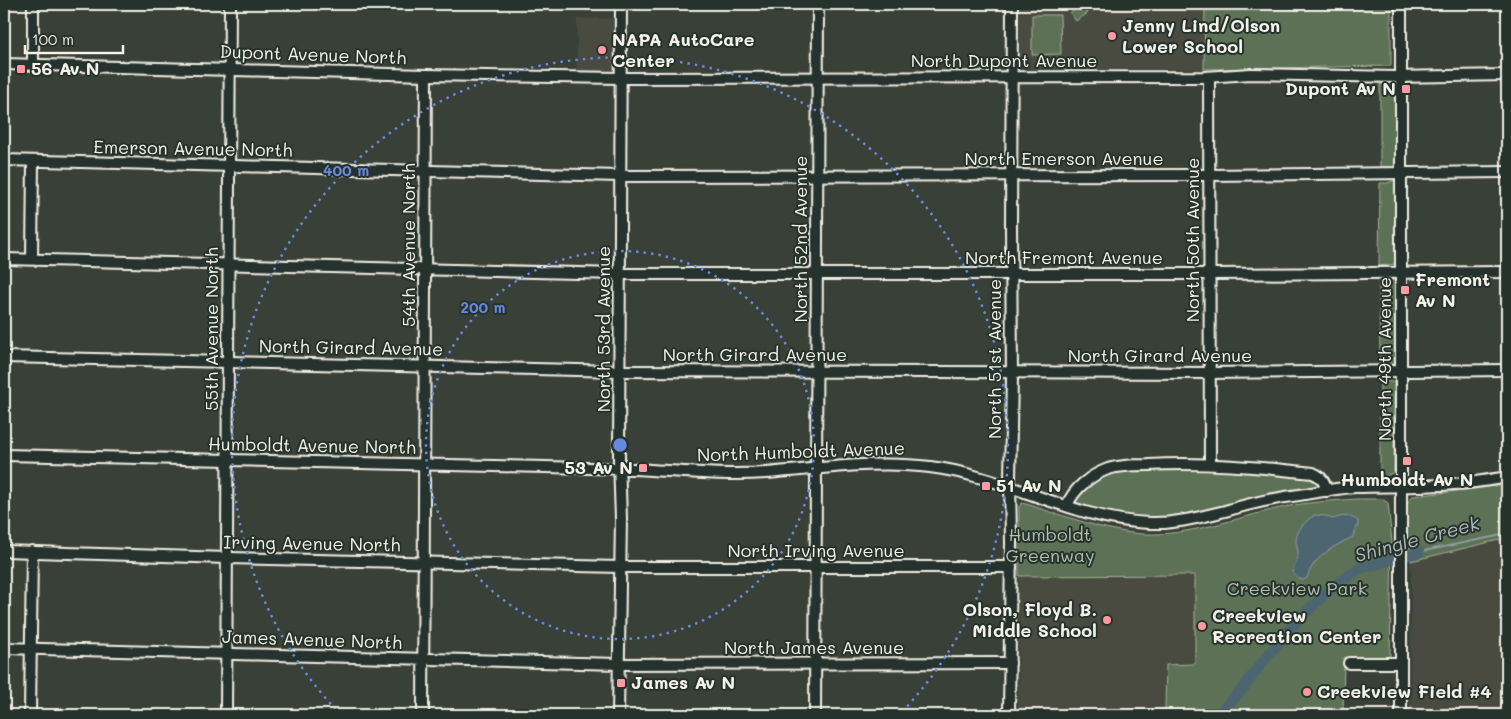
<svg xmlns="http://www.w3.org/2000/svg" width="1511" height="719" font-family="Mali,sans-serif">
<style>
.built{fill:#494c41}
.green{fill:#5c7154;stroke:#a8b19e}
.water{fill:#4d6571;stroke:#909da1}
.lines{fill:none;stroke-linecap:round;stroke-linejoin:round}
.stream{stroke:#909da1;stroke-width:2}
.river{stroke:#4d6571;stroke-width:11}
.minor-casing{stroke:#f4f1e8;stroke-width:14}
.minor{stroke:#26332d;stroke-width:10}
.ring{fill:none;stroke:#6887de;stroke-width:2.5;stroke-dasharray:2.5 5}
.poi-dot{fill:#ff9aa2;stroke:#26332d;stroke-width:2}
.labels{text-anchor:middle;stroke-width:4;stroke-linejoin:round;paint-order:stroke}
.poi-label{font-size:18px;font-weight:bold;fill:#f4f1e8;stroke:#26332d;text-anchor:start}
.street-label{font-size:18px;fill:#f4f1e8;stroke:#26332d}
.park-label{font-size:18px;fill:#b7bead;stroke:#26332d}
.water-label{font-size:19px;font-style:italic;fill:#b1b9b8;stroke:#26332d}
.centre{fill:#6887de;stroke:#26332d;stroke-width:2.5}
.ring-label{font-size:15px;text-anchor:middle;font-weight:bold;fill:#6887de;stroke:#26332d;stroke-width:4;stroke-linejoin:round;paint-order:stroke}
</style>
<rect width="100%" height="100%" fill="#394037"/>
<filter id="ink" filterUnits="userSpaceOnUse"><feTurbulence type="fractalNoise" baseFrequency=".02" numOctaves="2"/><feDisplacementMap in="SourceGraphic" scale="10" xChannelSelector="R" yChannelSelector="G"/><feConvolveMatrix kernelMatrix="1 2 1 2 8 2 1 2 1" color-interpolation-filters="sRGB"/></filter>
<g filter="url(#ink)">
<!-- built -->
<g class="built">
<polygon points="1020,4 1205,4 1204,69 1020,69"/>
<polygon points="618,18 616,72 614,74 577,74 577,19"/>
<polygon points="1507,538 1507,715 1410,715 1411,561"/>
<polygon points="1195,575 1195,664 1166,710 1124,710 1123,715 1018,715 1019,576"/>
</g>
<!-- green -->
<g class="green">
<polygon points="1205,4 1391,4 1391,66 1204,69"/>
<polygon points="1082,5 1088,13 1076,21 1070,13"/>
<polygon points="1032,15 1060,15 1061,54 1032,55"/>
<path d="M1380,84C1386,84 1391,87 1397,87L1395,167H1380Z"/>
<polygon points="1396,180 1397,183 1396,264 1379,266 1380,183 1387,183"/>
<polygon points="1396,280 1396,361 1395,364 1380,365 1379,282"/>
<polygon points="1380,381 1394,382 1394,472 1386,476 1380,476"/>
<polygon points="1148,468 1231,469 1316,478 1321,487 1188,517 1155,520 1132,519 1075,505 1075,498 1094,478 1118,470"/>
<polygon points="1507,484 1507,538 1411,561 1407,532 1407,503 1413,496 1475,489"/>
<path d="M1356,499H1382L1388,503L1392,542L1390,657L1344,658L1343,715H1124V710H1165L1166,665L1195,664V575L1019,576V507L1022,503C1031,505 1041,509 1051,512C1081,521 1111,532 1143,534C1190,536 1235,518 1280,508C1305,502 1331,501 1356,499Z"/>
</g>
<!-- water -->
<path class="water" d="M1315,515L1326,516L1332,519C1342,516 1349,514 1358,521V525L1353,537C1334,546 1313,557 1307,578L1303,580L1297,578L1292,572C1295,565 1298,560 1298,552C1298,549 1296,544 1296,541C1296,530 1306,520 1315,515Z"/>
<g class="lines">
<!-- stream -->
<polyline class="stream" points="1419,552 1507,534"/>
<!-- river -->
<polyline class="river" points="1217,715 1242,690 1258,668 1292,626 1331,588 1359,569 1419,552"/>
<defs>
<g id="minor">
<polyline points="4,64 426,75 621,78 1205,77 1251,74 1395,77 1507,75"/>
<polyline points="33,65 33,4"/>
<polyline points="1209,77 1210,464"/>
<polyline points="4,160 620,176 1209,175 1507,172"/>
<polyline points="4,259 620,274 1214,274 1507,272"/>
<polyline points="32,259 33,161"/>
<polyline points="4,357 620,371 1209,373 1507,370"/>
<path d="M4,455L632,469C677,471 721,476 766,473C821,469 875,460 930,467C1006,476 1073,520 1150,523C1176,524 1200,517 1225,511C1249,504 1274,498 1299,495C1318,492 1337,488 1356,487C1389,486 1421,487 1454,484C1472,483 1490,480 1507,477"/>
<path d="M1067,506C1073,489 1091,475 1108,469C1121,465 1136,465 1149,465C1204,462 1258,467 1313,473C1322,477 1324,481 1327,491"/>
<polyline points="4,551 227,558 620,567 1011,567"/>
<polyline points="4,648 619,664 1010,663"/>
<polyline points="1349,663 1401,663"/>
<polyline points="30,715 32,551"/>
<polyline points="226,715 230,4"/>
<polyline points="423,715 426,75"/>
<polyline points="618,715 621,519 619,459 621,4"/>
<polyline points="815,715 818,4"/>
<polyline points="1009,715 1011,542 1010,478 1012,377 1011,225 1012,4"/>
<polyline points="1401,715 1401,4"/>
</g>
</defs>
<!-- minor casing -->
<use href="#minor" class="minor-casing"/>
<!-- minor -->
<use href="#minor" class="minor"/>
</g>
</g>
<!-- distance rings -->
<g class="ring">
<circle cx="620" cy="445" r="194"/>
<path d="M341 715A388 388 0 1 1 899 715"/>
</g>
<!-- markers -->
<g class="poi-dot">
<circle cx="1112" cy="36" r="5"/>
<circle cx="602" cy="50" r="5"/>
<rect x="16" y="64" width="10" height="10" rx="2.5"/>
<rect x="1401" y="84" width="10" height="10" rx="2.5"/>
<rect x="1400" y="285" width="10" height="10" rx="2.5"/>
<rect x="1402" y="456" width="10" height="10" rx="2.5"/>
<rect x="638" y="463" width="10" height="10" rx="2.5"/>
<rect x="981" y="481" width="10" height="10" rx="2.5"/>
<circle cx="1107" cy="620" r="5"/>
<circle cx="1202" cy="626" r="5"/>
<rect x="616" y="678" width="10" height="10" rx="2.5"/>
<circle cx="1307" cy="692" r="5"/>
</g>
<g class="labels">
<!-- poi labels -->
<g class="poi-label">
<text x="1122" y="32">Jenny Lind/Olson<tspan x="1122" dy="21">Lower School</tspan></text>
<text x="612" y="46">NAPA AutoCare<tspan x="612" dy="21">Center</tspan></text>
<text x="31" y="75">56 Av N</text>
<text x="1396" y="95" text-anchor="end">Dupont Av N</text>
<text x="1415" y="286">Fremont<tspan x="1415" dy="21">Av N</tspan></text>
<text x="633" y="474" text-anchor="end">53 Av N</text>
<text x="1407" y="486" text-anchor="middle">Humboldt Av N</text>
<text x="996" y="492">51 Av N</text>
<text x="1097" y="616" text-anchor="end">Olson, Floyd B.<tspan x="1097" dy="21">Middle School</tspan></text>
<text x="1212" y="622">Creekview<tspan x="1212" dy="21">Recreation Center</tspan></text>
<text x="631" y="689">James Av N</text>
<text x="1317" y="698">Creekview Field #4</text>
</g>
<!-- street labels -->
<g class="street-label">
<text transform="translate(313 55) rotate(2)" y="6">Dupont Avenue North</text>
<text x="1004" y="67">North Dupont Avenue</text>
<text transform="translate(193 149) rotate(1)" y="6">Emerson Avenue North</text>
<text x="1064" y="165">North Emerson Avenue</text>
<text transform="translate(801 239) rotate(-90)" y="6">North 52nd Avenue</text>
<text transform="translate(1193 240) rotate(-90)" y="6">North 50th Avenue</text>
<text transform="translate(409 245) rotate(-90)" y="6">54th Avenue North</text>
<text x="1064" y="264">North Fremont Avenue</text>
<text transform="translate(212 329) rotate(-90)" y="6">55th Avenue North</text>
<text transform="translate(604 329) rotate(-90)" y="6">North 53rd Avenue</text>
<text transform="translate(351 348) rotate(1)" y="6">North Girard Avenue</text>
<text x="755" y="361">North Girard Avenue</text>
<text x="1160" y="362">North Girard Avenue</text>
<text transform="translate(995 359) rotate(-90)" y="6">North 51st Avenue</text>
<text transform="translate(1385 359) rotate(-90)" y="6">North 49th Avenue</text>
<text transform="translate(312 446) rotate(1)" y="6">Humboldt Avenue North</text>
<text transform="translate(801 452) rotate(-2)" y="6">North Humboldt Avenue</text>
<text transform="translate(312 544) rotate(1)" y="6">Irving Avenue North</text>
<text x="816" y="557">North Irving Avenue</text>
<text transform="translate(312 640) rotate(2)" y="6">James Avenue North</text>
<text x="814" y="654">North James Avenue</text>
</g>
<!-- park labels -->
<g class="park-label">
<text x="1050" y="541">Humboldt<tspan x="1050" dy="21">Greenway</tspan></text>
<text x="1297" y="595">Creekview Park</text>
</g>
<!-- water labels -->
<g class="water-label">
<text transform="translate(1417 539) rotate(-15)" y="7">Shingle Creek</text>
</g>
</g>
<circle cx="620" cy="445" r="8" class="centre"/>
<g class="ring-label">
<text x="346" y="176">400 m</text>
<text x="483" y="313">200 m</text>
</g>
<!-- margin -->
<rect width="1511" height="719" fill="none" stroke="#26332d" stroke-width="20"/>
<rect x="10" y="10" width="1491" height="699" fill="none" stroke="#f4f1e8" stroke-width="2" filter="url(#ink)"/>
<!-- scale -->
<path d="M25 45v8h98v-8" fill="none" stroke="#f4f1e8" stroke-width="2.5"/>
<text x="32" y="45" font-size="15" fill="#f4f1e8" stroke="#26332d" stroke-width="4" paint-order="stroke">100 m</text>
</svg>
